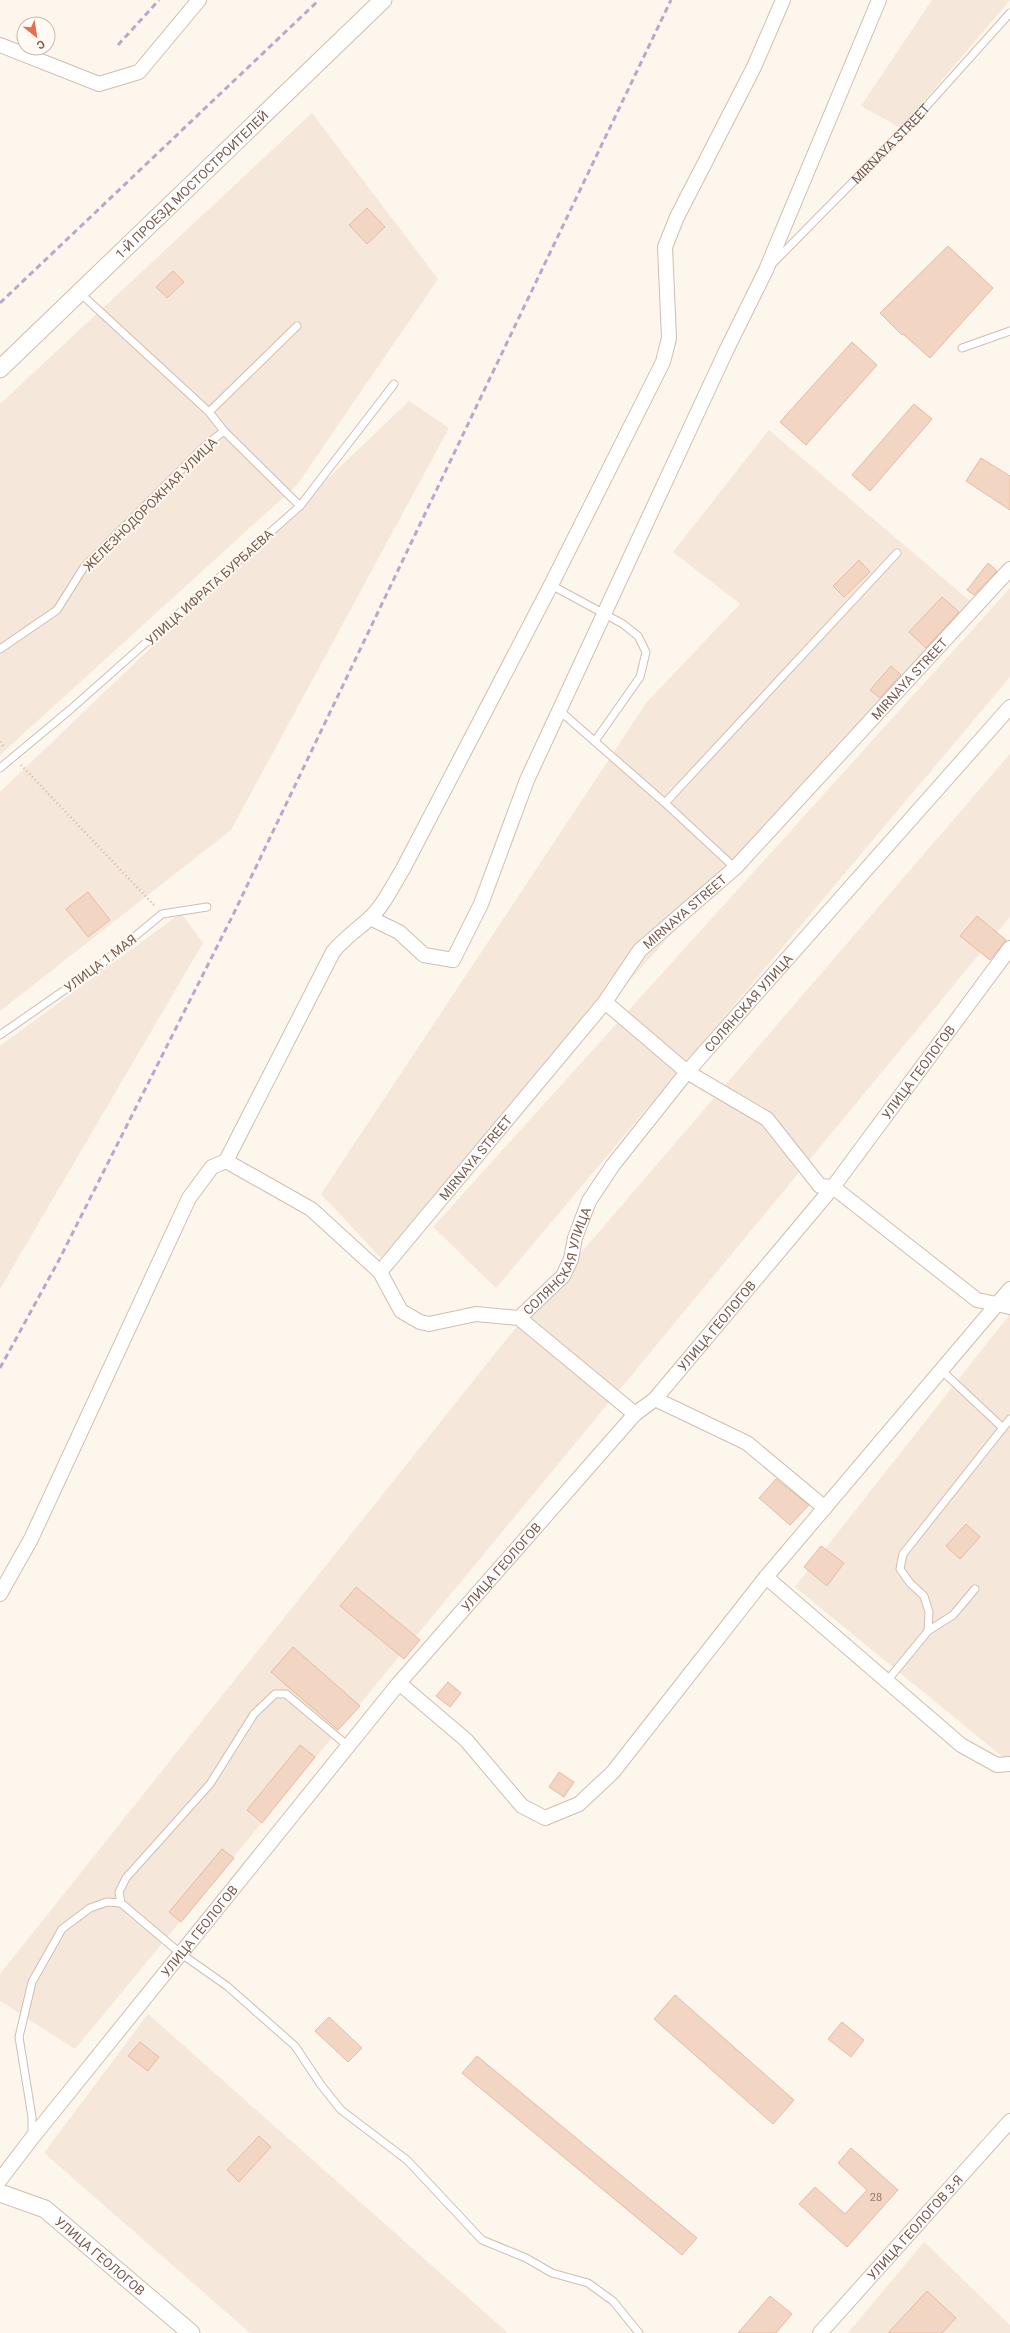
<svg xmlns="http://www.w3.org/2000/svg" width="1010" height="2333" font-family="Roboto,sans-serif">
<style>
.residential{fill:#f5e8da}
.building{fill:#f3d5c3;stroke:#e6bba3}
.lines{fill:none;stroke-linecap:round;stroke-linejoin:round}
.service-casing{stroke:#d1beb0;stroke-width:9}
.minor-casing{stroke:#d1beb0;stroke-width:16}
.tertiary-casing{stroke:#d1beb0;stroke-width:19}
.path{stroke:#d9b8a5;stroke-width:2.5;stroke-dasharray:1 3;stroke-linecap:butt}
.service{stroke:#fff;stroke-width:7}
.minor{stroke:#fff;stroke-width:14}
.tertiary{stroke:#fff;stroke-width:17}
.rail{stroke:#b9a8c9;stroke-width:3;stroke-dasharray:6 4;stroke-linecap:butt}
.labels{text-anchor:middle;stroke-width:4;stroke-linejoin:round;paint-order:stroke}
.number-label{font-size:11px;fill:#987a6a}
.street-label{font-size:13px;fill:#7a5c4d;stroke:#fffaf3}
</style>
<rect width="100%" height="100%" fill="#fdf6ec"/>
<!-- residential -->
<g class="residential">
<polygon points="932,0 1010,0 901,128 861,106"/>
<polygon points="312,113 438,279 297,485 0,755 0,404"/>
<polygon points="409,401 449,428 231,830 0,1011 0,792"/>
<polygon points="769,430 970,601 381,1258 321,1194 647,702 740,604 673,552"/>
<polygon points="1010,588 1010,677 496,1288 433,1227"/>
<polygon points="1010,754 1010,917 75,2049 0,2001 0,1974 505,1341"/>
<polygon points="181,913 203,943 0,1289 0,1046"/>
<polygon points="1010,1314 1010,1761 1009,1762 795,1587"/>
<polygon points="148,2014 508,2333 250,2333 44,2153"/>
<polygon points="924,2242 1010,2325 1010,2333 848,2333"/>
</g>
<!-- building -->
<g class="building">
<polygon points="367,208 385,227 367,244 349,225"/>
<polygon points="948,246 993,288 930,358 903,334 902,335 880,313"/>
<polygon points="173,271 184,282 167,298 156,287"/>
<polygon points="852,342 877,365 806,445 780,422"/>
<polygon points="914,404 932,419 870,491 852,475"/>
<polygon points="981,458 1010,476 1010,510 966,481"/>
<polygon points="859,560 870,572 844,597 833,586"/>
<polygon points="988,563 997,571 974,595 967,590"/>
<polygon points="942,597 959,612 926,648 909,632"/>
<polygon points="891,666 901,675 880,698 870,690"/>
<polygon points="88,892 110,920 88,937 66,909"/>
<polygon points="977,916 1006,940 990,960 960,936"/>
<polygon points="776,1479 809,1505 790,1525 759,1498"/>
<polygon points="966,1524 980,1537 960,1559 946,1546"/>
<polygon points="821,1546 844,1563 827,1586 804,1567"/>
<polygon points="356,1587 420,1640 404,1659 340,1606"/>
<polygon points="293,1647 360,1706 338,1730 271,1672"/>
<polygon points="448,1682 461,1693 450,1707 436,1696"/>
<polygon points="300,1745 315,1757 262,1823 247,1810"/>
<polygon points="559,1772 574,1782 564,1797 549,1787"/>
<polygon points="222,1849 234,1858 181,1922 169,1912"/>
<polygon points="675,1995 794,2100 773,2124 654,2019"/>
<polygon points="329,2017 362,2048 348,2062 315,2031"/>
<polygon points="842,2022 864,2040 851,2057 828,2039"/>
<polygon points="140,2042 159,2057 148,2071 128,2056"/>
<polygon points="477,2056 697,2238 682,2255 462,2073"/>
<polygon points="259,2136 271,2147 239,2182 227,2170"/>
<polygon points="851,2148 898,2190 847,2247 799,2204 815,2187 845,2214 867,2190 838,2163"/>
<polygon points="927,2291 956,2318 942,2333 888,2333"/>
<polygon points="770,2296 792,2314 776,2333 738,2333"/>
</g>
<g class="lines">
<defs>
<g id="service">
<path id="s1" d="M774,262L915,119L1010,13"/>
<polyline points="80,293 209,412 224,431"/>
<polyline points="962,348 1010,331"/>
<polyline points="209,412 297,326"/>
<polyline points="551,585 623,624 638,636 646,652 640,677 595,741"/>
<polyline points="0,649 57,610 84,567 206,445 224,431 300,506"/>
<polyline points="560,711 665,803 735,868"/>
<polyline points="0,768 71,709 300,506 394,384"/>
<polyline points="665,803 897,553"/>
<polyline points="0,1035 99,966 162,914 207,907"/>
<polyline points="941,1370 1003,1428"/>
<polyline points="928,1631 953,1615 975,1589"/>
<polyline points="887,1681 928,1631 929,1612 924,1596 910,1583 900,1569 903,1554 1010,1419"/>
<polyline points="348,1746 286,1694 275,1694 254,1714 210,1784 126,1878 119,1892 121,1903 180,1953 227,1986 295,2046 321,2085 341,2110 407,2160 482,2240 526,2258 552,2273 588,2283 613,2301 639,2333"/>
<polyline points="32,2135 32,2117 19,2037 32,1982 62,1929 90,1908 107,1902 121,1903"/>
</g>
<g id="minor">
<polyline points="0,45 99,84 139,72 199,0"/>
<polyline points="370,918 399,932 424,955 453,960 481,904 527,780 726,351 766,270 879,0"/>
<polyline points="605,1002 687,1072 767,1119 820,1186 833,1187 977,1300 1010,1307"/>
<polyline points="226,1161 311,1209 380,1272 401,1311 420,1322 429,1324 476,1314 519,1318 635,1414"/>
<path id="s2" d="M380,1272L605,1002L640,950L735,868L1010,569"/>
<path id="s3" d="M519,1318L563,1276L571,1259L575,1238L589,1201L613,1165L687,1072L1010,707"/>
<polyline points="655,1399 747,1443 825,1508"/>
<polyline points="766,1577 961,1745 997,1765 1010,1764"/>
<path d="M0,1594L31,1539L189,1198L212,1167L226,1161L333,952C344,938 357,930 370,918C384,905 393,885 403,869L551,585L663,362L669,338L665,247L677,217L754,67L783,0"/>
<polyline points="399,1683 466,1740 522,1806 545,1818 579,1804 613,1772 766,1577 1010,1289"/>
<path id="s4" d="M0,2180L32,2138L399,1683L635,1414L655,1399L833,1187L1010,948"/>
<path id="s5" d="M820,2333L1010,2121"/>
</g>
<g id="tertiary">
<path id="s6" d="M0,369L383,0"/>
<path id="s7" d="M0,2193L45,2209L191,2333"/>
</g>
</defs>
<!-- service casing -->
<use href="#service" class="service-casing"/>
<!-- minor casing -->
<use href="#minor" class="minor-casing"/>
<!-- tertiary casing -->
<use href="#tertiary" class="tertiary-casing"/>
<!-- path -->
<g class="path">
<polyline points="0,742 5,748"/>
<polyline points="21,765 154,905"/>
</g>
<!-- service -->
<use href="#service" class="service"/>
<!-- minor -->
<use href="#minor" class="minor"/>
<!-- tertiary -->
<use href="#tertiary" class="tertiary"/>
<!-- rail -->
<g class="rail">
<polyline points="118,45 159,0"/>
<polyline points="0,303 319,0"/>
<polyline points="0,1368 59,1260 233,915 671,0"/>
</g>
</g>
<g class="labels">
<!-- number labels -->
<g class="number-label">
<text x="876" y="2201">28</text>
</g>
<!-- street labels -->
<g class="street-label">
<text dy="5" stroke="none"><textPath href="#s1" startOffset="166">MIRNAYA STREET</textPath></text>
<text dy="5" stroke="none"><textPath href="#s6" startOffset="266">1-Й ПРОЕЗД МОСТОСТРОИТЕЛЕЙ</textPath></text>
<text transform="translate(150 504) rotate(-45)" y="5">ЖЕЛЕЗНОДОРОЖНАЯ УЛИЦА</text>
<text transform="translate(209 587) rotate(-42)" y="5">УЛИЦА ИФРАТА БУРБАЕВА</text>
<text dy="5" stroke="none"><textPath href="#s2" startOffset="797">MIRNAYA STREET</textPath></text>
<text dy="5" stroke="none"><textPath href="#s2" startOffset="473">MIRNAYA STREET</textPath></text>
<text transform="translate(100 963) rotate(-37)" y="5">УЛИЦА 1 МАЯ</text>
<text dy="5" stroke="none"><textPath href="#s3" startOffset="395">СОЛЯНСКАЯ УЛИЦА</textPath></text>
<text dy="5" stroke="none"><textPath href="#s4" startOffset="1440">УЛИЦА ГЕОЛОГОВ</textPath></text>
<text dy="5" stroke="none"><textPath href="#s2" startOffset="149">MIRNAYA STREET</textPath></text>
<text dy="5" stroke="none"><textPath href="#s3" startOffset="71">СОЛЯНСКАЯ УЛИЦА</textPath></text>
<text dy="5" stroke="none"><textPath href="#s4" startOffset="1116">УЛИЦА ГЕОЛОГОВ</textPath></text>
<text dy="5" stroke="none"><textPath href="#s4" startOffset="792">УЛИЦА ГЕОЛОГОВ</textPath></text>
<text dy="5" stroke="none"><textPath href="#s4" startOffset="319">УЛИЦА ГЕОЛОГОВ</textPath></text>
<text dy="5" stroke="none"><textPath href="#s5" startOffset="142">УЛИЦА ГЕОЛОГОВ 3-Я</textPath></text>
<text dy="5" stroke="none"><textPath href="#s7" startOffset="120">УЛИЦА ГЕОЛОГОВ</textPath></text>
</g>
</g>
<!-- north arrow -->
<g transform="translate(36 36) rotate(150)"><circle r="19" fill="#fffaf3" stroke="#cabbb1"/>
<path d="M0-3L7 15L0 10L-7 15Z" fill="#e76f51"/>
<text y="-6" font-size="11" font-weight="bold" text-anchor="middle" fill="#7a5c4d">С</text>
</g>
</svg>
